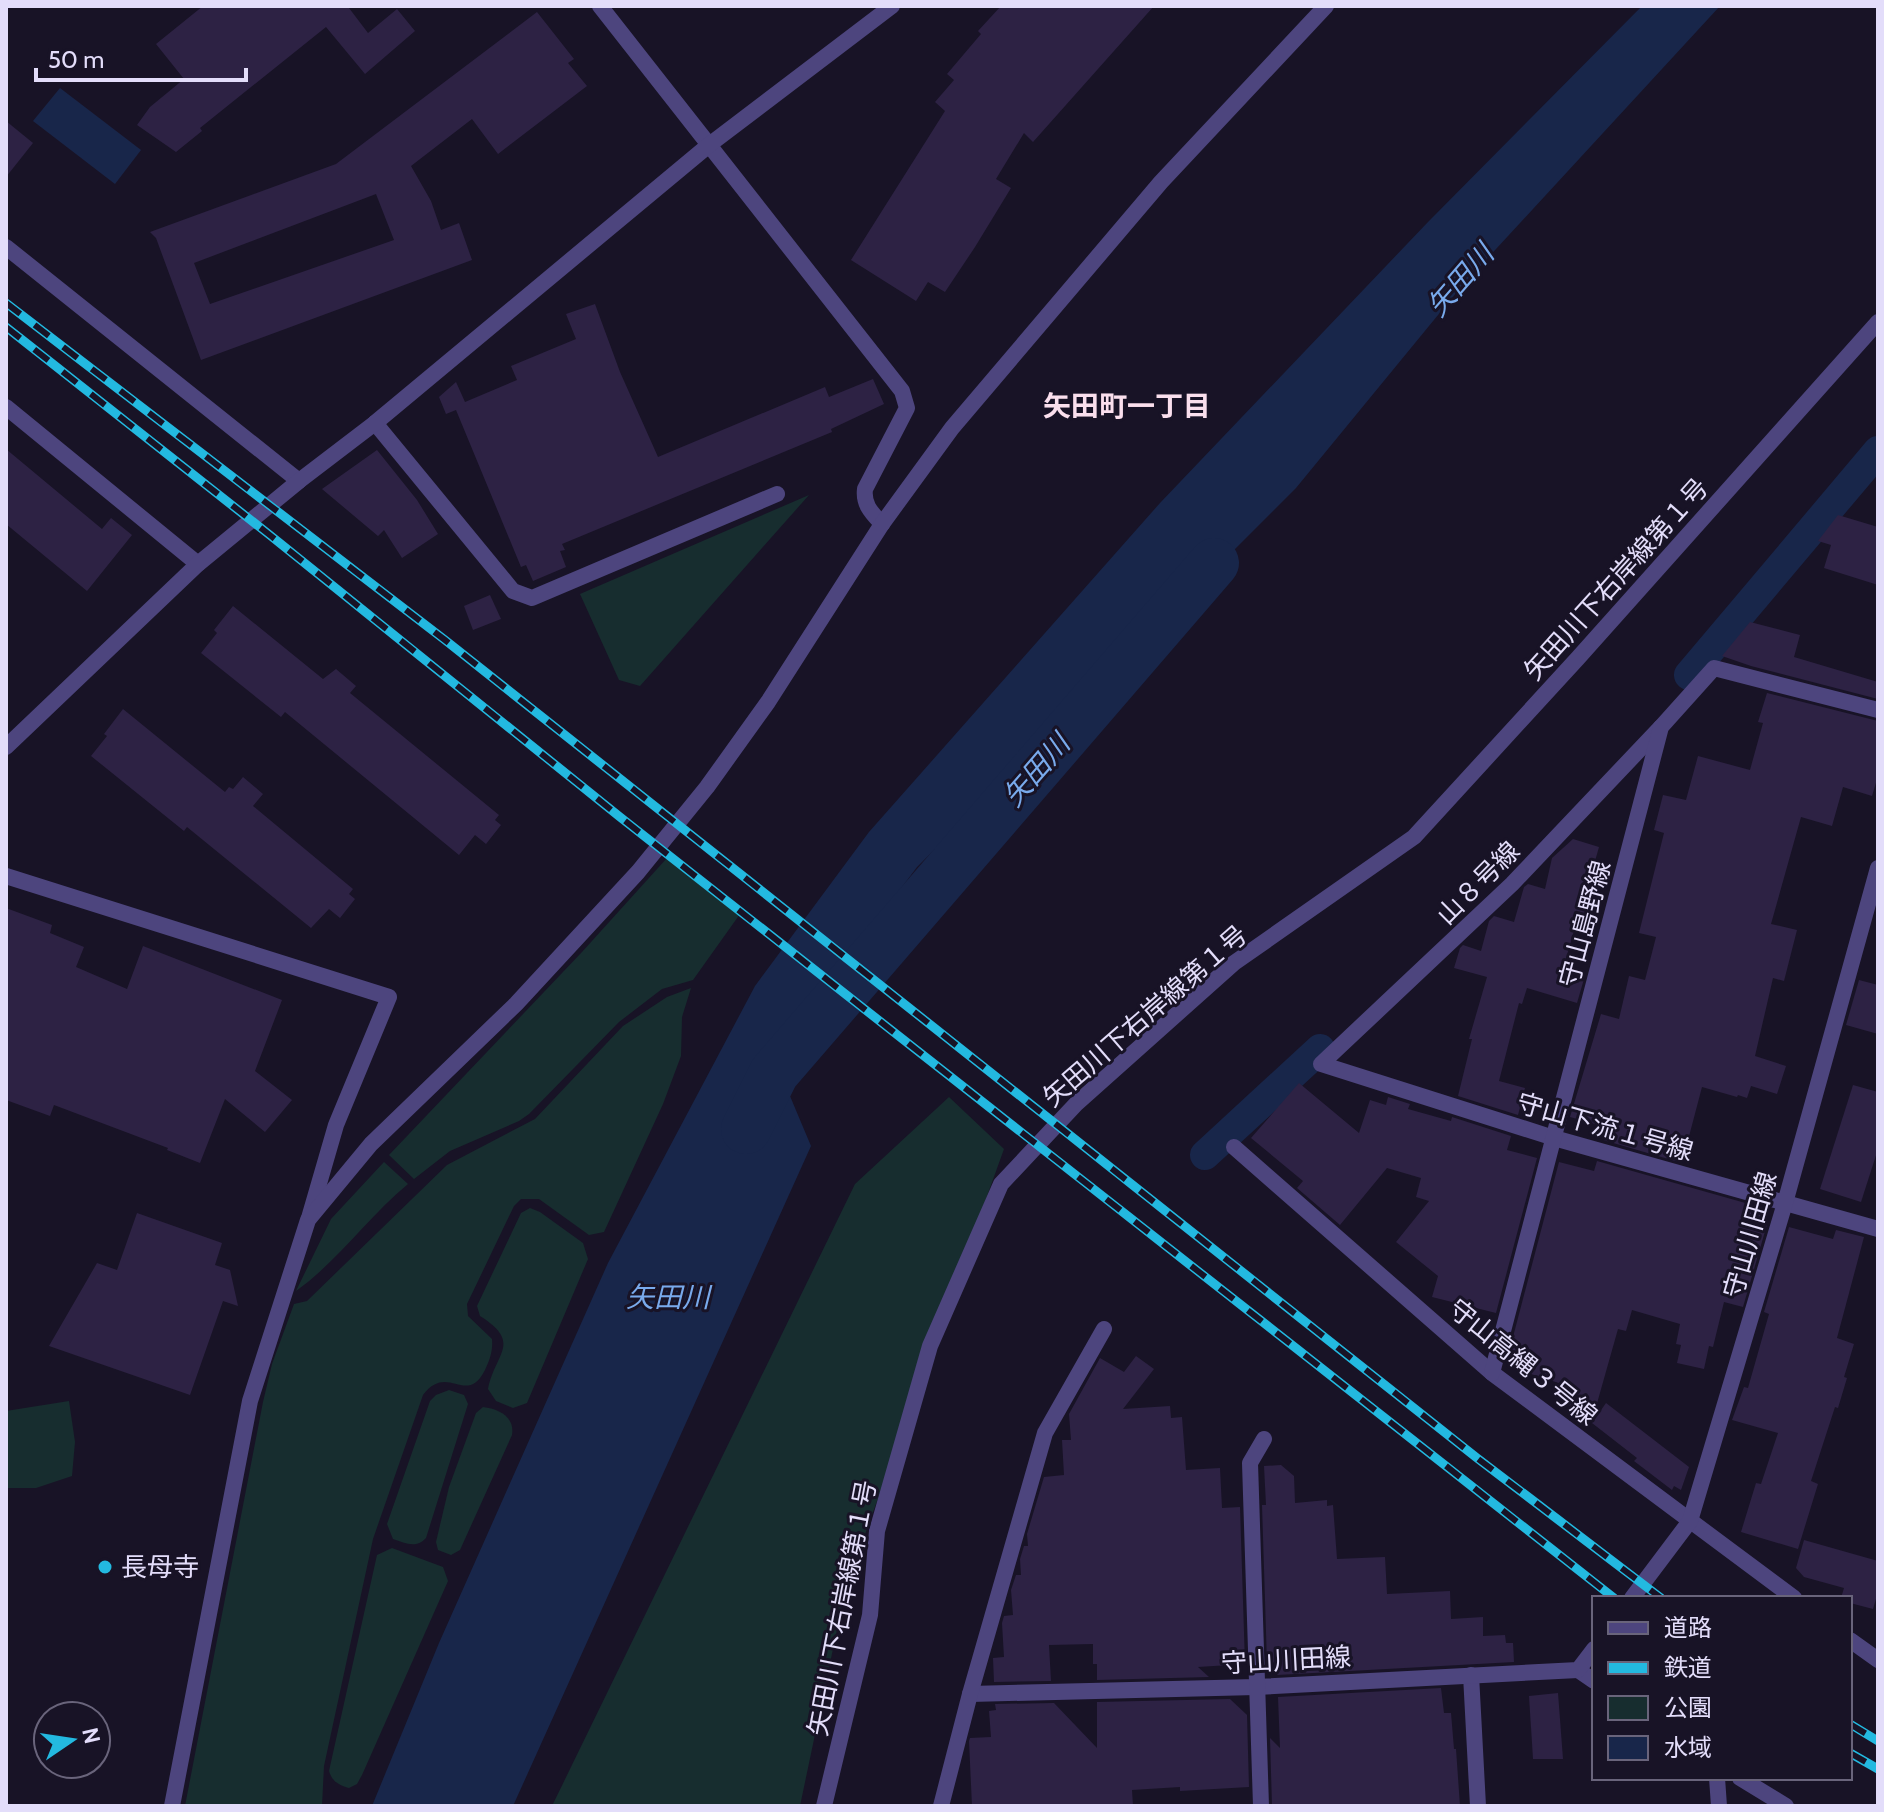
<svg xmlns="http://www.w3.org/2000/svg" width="1884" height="1812" font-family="Cabin,'Noto Sans JP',sans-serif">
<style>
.green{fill:#172d2f}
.water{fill:#18264a}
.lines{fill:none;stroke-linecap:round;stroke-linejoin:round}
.canal{stroke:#18264a;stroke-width:30}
.river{stroke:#18264a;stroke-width:50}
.building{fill:#2d2244;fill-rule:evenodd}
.minor{stroke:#4d457e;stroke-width:16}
.tertiary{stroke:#4d457e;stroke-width:16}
.rail-casing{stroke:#23b9e0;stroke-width:9}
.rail{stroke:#181326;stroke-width:6;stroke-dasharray:18;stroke-linecap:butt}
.poi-dot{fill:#23b9e0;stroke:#181326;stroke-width:3}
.labels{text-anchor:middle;stroke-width:6;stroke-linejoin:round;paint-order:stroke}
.street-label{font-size:26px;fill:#e3ddfa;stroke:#181326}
.poi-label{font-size:26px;fill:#e3ddfa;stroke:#181326;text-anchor:start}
.water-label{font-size:28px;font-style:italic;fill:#79aaec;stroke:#181326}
.neighbourhood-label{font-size:28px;font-weight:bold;fill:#fadfed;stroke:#181326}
</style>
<rect width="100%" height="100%" fill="#181326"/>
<!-- green -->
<g class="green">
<polygon points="809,495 640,686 619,680 580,594"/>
<polygon points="667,858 740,914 693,980 662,989 619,1022 529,1114 519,1121 450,1151 414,1179 389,1155 582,952"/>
<path d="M691,988L682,1017L681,1056L663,1104L604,1232L589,1235L539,1199H521L514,1206L467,1304L468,1316L492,1339C493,1351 490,1359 485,1370C466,1407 448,1362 423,1395L373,1539L324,1766L322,1806H185L263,1402L272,1364L294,1304L307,1301L447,1165L535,1119L623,1026L667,997Z"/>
<polygon points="949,1097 1004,1149 846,1587 800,1806 552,1806 855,1184"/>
<path d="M384,1162L408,1184C368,1217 338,1261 296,1291L331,1219Z"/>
<path d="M530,1208L540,1212L583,1243L588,1259L527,1403L513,1408L496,1401L488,1389C495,1353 523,1343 480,1316L477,1306L521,1213Z"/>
<path d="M449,1390L464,1395L468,1404L426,1538C416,1549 405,1543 393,1539L387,1524L430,1401L436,1395Z"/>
<polygon points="69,1401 75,1442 72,1476 36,1488 6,1488 6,1411"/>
<path d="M483,1407C499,1409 515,1417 512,1435L460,1550L451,1555L438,1550L436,1542L449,1487L476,1413Z"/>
<path d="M392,1548L443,1567L448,1581L362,1775L357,1784L349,1788C338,1785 332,1781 329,1771L377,1555Z"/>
</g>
<!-- water -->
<g class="water">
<polygon points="1642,6 1720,6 1461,287 1296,488 917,867 774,1058 811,1146 513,1806 372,1806 439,1643 608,1263 755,986 869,832 1160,503 1428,222"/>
<polygon points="60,88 141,150 115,184 33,121"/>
</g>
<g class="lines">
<!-- canal -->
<g class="canal">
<polyline points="1689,675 1878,451"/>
<polyline points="1205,1155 1320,1049"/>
</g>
<!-- river -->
<polyline class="river" points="746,1129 774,1073 1214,563"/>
</g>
<!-- building -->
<g class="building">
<polygon points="203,6 351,6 349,8 368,33 397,9 415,31 365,74 326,27 200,128 202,131 176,152 137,125 150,107 184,79 156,44"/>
<polygon points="1001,6 1154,6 1033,142 1024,133 996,179 1011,188 975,247 945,292 928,282 916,301 851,260 945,111 935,102 954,80 947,74 981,34 978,31"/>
<path d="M537,12L574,59L568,63L587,86L498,154L472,119L411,166L431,201L441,230L459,223L472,260L201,360L156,238L150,232L336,164ZM376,194L394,240L210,304L194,263Z"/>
<polygon points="6,121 33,143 6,177"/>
<polygon points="595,304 620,372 658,457 825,387 829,397 873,379 884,404 831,429 832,432 562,544 565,550 560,551 566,567 533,581 526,565 521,567 456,410 446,414 439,397 456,382 465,402 517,380 511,366 576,339 566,314"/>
<polygon points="6,449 102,529 111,518 132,535 87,591 6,524"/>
<polygon points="377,450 417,500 438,534 402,558 384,530 378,536 322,489"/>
<polygon points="1838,515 1878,527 1878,585 1824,568 1831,545 1818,541"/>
<polygon points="490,595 501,619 473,630 464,606"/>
<polygon points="233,606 323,679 336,669 356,686 350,693 499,815 495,820 501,825 486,844 475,835 459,855 285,712 281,717 201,653 217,633 214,630"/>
<polygon points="1750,622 1800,635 1794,657 1878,682 1878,699 1751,666 1722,656"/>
<polygon points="1767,693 1878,721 1878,776 1872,796 1843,787 1832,826 1801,817 1771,924 1797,930 1784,981 1773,978 1755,1056 1786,1066 1777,1094 1751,1086 1747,1098 1738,1095 1737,1097 1702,1087 1682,1163 1603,1140 1606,1127 1570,1117 1601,1014 1619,1019 1629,976 1645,980 1656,937 1639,933 1664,833 1654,830 1663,795 1686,800 1698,756 1750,770 1763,723 1758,722"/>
<polygon points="123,709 225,792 229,787 233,789 243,777 263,794 253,806 353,889 349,894 355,899 340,918 329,909 311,928 187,827 184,831 91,756 107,736 104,734"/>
<polygon points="1573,839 1599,847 1582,907 1588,909 1582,930 1575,927 1562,973 1584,979 1577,1003 1527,988 1522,1004 1519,1003 1499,1081 1525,1088 1518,1115 1458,1096 1472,1039 1469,1039 1487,977 1454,968 1460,948 1463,945 1481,951 1489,921 1494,916 1514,922 1524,887 1528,884 1545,889 1552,858"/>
<polygon points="6,908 52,925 50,933 84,947 76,967 127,989 143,946 282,1000 255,1071 292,1100 265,1132 225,1099 200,1163 167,1150 168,1148 54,1105 50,1116 6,1100"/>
<polygon points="1859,980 1878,985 1878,1034 1846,1025"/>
<polygon points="1299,1083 1359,1133 1370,1100 1386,1105 1388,1097 1410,1104 1408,1109 1451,1121 1452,1117 1511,1136 1507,1150 1537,1158 1496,1313 1432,1297 1438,1276 1396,1242 1429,1201 1416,1197 1421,1178 1387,1168 1340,1225 1297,1188 1303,1181 1251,1138"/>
<polygon points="1853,1085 1878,1092 1878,1149 1861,1202 1820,1189"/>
<polygon points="1597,1161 1763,1208 1760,1219 1768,1221 1743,1307 1724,1302 1713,1347 1709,1346 1704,1369 1677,1363 1681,1345 1676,1344 1680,1324 1632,1310 1626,1331 1618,1329 1594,1414 1568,1405 1574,1388 1528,1373 1531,1364 1508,1356 1559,1162 1594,1171"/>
<polygon points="137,1213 222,1243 215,1265 230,1270 238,1306 223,1301 190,1395 49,1346 97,1263 117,1270"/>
<polygon points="1789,1227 1833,1239 1836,1230 1864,1237 1837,1338 1854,1344 1844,1377 1847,1378 1838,1408 1835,1407 1811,1481 1818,1484 1798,1549 1741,1532 1756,1483 1761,1484 1778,1433 1732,1420 1744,1387 1748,1388 1769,1314 1764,1312"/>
<polygon points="1136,1356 1154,1369 1123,1409 1170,1406 1171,1418 1182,1417 1186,1470 1220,1468 1222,1508 1240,1507 1245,1664 1198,1667 1209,1677 1097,1680 1097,1664 1093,1664 1093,1644 1049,1645 1051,1681 994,1682 993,1658 1004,1657 1002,1623 1004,1616 1013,1615 1011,1590 1016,1575 1021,1575 1020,1559 1024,1546 1028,1546 1027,1534 1044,1477 1064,1475 1062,1440 1071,1440 1069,1414 1100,1358 1124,1372"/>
<polygon points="1606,1403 1689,1467 1681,1490 1674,1486 1672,1490 1634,1461 1637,1458 1592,1423"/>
<polygon points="1281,1465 1294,1476 1295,1503 1327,1500 1327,1506 1333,1505 1337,1559 1385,1557 1387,1594 1450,1591 1451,1619 1483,1617 1483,1636 1505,1635 1506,1643 1513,1643 1514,1662 1277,1675 1277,1662 1267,1663 1262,1505 1266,1505 1264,1466"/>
<polygon points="1804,1540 1878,1561 1878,1592 1873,1609 1850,1603 1850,1598 1841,1598 1844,1588 1804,1577 1796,1568"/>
<polygon points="1441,1688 1444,1713 1451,1713 1454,1749 1456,1749 1460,1806 1272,1806 1270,1738 1280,1748 1278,1697"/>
<polygon points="1558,1693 1563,1759 1533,1759 1529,1696"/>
<polygon points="1230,1699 1247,1715 1249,1787 1180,1791 1180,1787 1132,1790 1133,1806 972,1806 969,1741 970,1738 991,1737 989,1711 996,1710 995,1704 1054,1703 1097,1748 1097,1702"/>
</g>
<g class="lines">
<!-- minor -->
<g class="minor">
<path d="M600,6L902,391L907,408L865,489C863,505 872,513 882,524"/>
<polyline points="6,247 299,481"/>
<polyline points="6,407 198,564"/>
<polyline points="375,423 513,591 532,598 777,494"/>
<polyline points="1661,727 1512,884 1321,1064 1554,1138 1878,1229"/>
<polyline points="6,747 198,564 299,481 375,423 709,145 892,6"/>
<polyline points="6,876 389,997 336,1125 309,1218"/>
<polyline points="1234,1147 1492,1373 1794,1598"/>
<polyline points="1492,1373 1661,727 1714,668 1878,710"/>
<polyline points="1632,1598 1690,1521 1785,1203 1878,868"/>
<polyline points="1850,1640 1878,1660"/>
<polyline points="1578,1670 1594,1681"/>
<polyline points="1471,1675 1478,1806"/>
<polyline points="970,1694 1256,1687 1578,1670 1594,1649"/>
<polyline points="1717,1778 1719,1806"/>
<polyline points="1740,1778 1786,1806"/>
<polyline points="824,1806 870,1615 877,1531 930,1346 1001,1184 1076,1104 1234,963 1414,837 1578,658 1878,322"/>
<polyline points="941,1806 970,1694 1045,1433 1104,1329"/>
<polyline points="1261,1806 1250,1463 1264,1439"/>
</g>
<!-- tertiary -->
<polyline class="tertiary" points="172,1806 250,1401 308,1220 371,1144 516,1004 638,872 707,787 768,702 882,524 952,428 1161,182 1326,6"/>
<defs>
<g id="rail">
<polyline points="6,303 445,640 1477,1458 1661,1598"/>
<polyline points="6,327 271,536 620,817 1614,1598"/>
<polyline points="1850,1724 1878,1741"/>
<polyline points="1850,1753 1878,1769"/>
</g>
</defs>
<!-- rail casing -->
<use href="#rail" class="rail-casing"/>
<!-- rail -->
<use href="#rail" class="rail"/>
</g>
<!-- markers -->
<circle class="poi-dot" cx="105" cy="1567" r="8"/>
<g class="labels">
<!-- street labels -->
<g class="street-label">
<text transform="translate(1616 579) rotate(-48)" y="9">矢田川下右岸線第１号</text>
<text transform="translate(1478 883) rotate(-45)" y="9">山８号線</text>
<text transform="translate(1585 924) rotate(-75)" y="9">守山島野線</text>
<text transform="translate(1145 1016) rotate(-41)" y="9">矢田川下右岸線第１号</text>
<text transform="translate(1605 1127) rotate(16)" y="9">守山下流１号線</text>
<text transform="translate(1750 1235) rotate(-74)" y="9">守山川田線</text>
<text transform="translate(1523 1362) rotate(39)" y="9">守山高縄３号線</text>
<text transform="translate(842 1608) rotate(-79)" y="9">矢田川下右岸線第１号</text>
<text transform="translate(1286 1660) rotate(-3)" y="9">守山川田線</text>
</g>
<!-- poi labels -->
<g class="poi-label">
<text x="121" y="1576">長母寺</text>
</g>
<!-- water labels -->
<g class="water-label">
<text transform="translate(1460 280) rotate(-49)" y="10">矢田川</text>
<text transform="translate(1036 770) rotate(-49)" y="10">矢田川</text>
<text x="668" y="1307">矢田川</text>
</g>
<!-- neighbourhood labels -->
<g class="neighbourhood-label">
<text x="1127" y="416">矢田町一丁目</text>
</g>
</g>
<!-- border -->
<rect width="1884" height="1812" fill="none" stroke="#e3ddfa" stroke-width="16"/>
<!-- legend -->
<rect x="1592" y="1596" width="260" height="184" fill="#181326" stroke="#69647b" stroke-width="2"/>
<rect x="1608" y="1622" width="40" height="12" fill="#4d457e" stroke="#69647b" stroke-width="2"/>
<text x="1664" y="1636" font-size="24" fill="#e3ddfa">道路</text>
<rect x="1608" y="1662" width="40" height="12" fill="#23b9e0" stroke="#69647b" stroke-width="2"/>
<text x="1664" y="1676" font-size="24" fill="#e3ddfa">鉄道</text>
<rect x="1608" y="1696" width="40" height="24" fill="#172d2f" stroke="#69647b" stroke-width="2"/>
<text x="1664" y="1716" font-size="24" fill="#e3ddfa">公園</text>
<rect x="1608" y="1736" width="40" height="24" fill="#18264a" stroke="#69647b" stroke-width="2"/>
<text x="1664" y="1756" font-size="24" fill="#e3ddfa">水域</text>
<!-- north arrow -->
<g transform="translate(72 1740) rotate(77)"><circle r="38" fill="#181326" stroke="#69647b" stroke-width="2"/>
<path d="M0-6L14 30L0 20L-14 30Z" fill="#23b9e0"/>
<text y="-12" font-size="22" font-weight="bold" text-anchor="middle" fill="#e3ddfa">N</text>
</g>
<!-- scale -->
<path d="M36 68v12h210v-12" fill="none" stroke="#e3ddfa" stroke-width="4"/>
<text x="48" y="68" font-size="24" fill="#e3ddfa" stroke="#181326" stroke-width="6" paint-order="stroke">50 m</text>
</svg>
